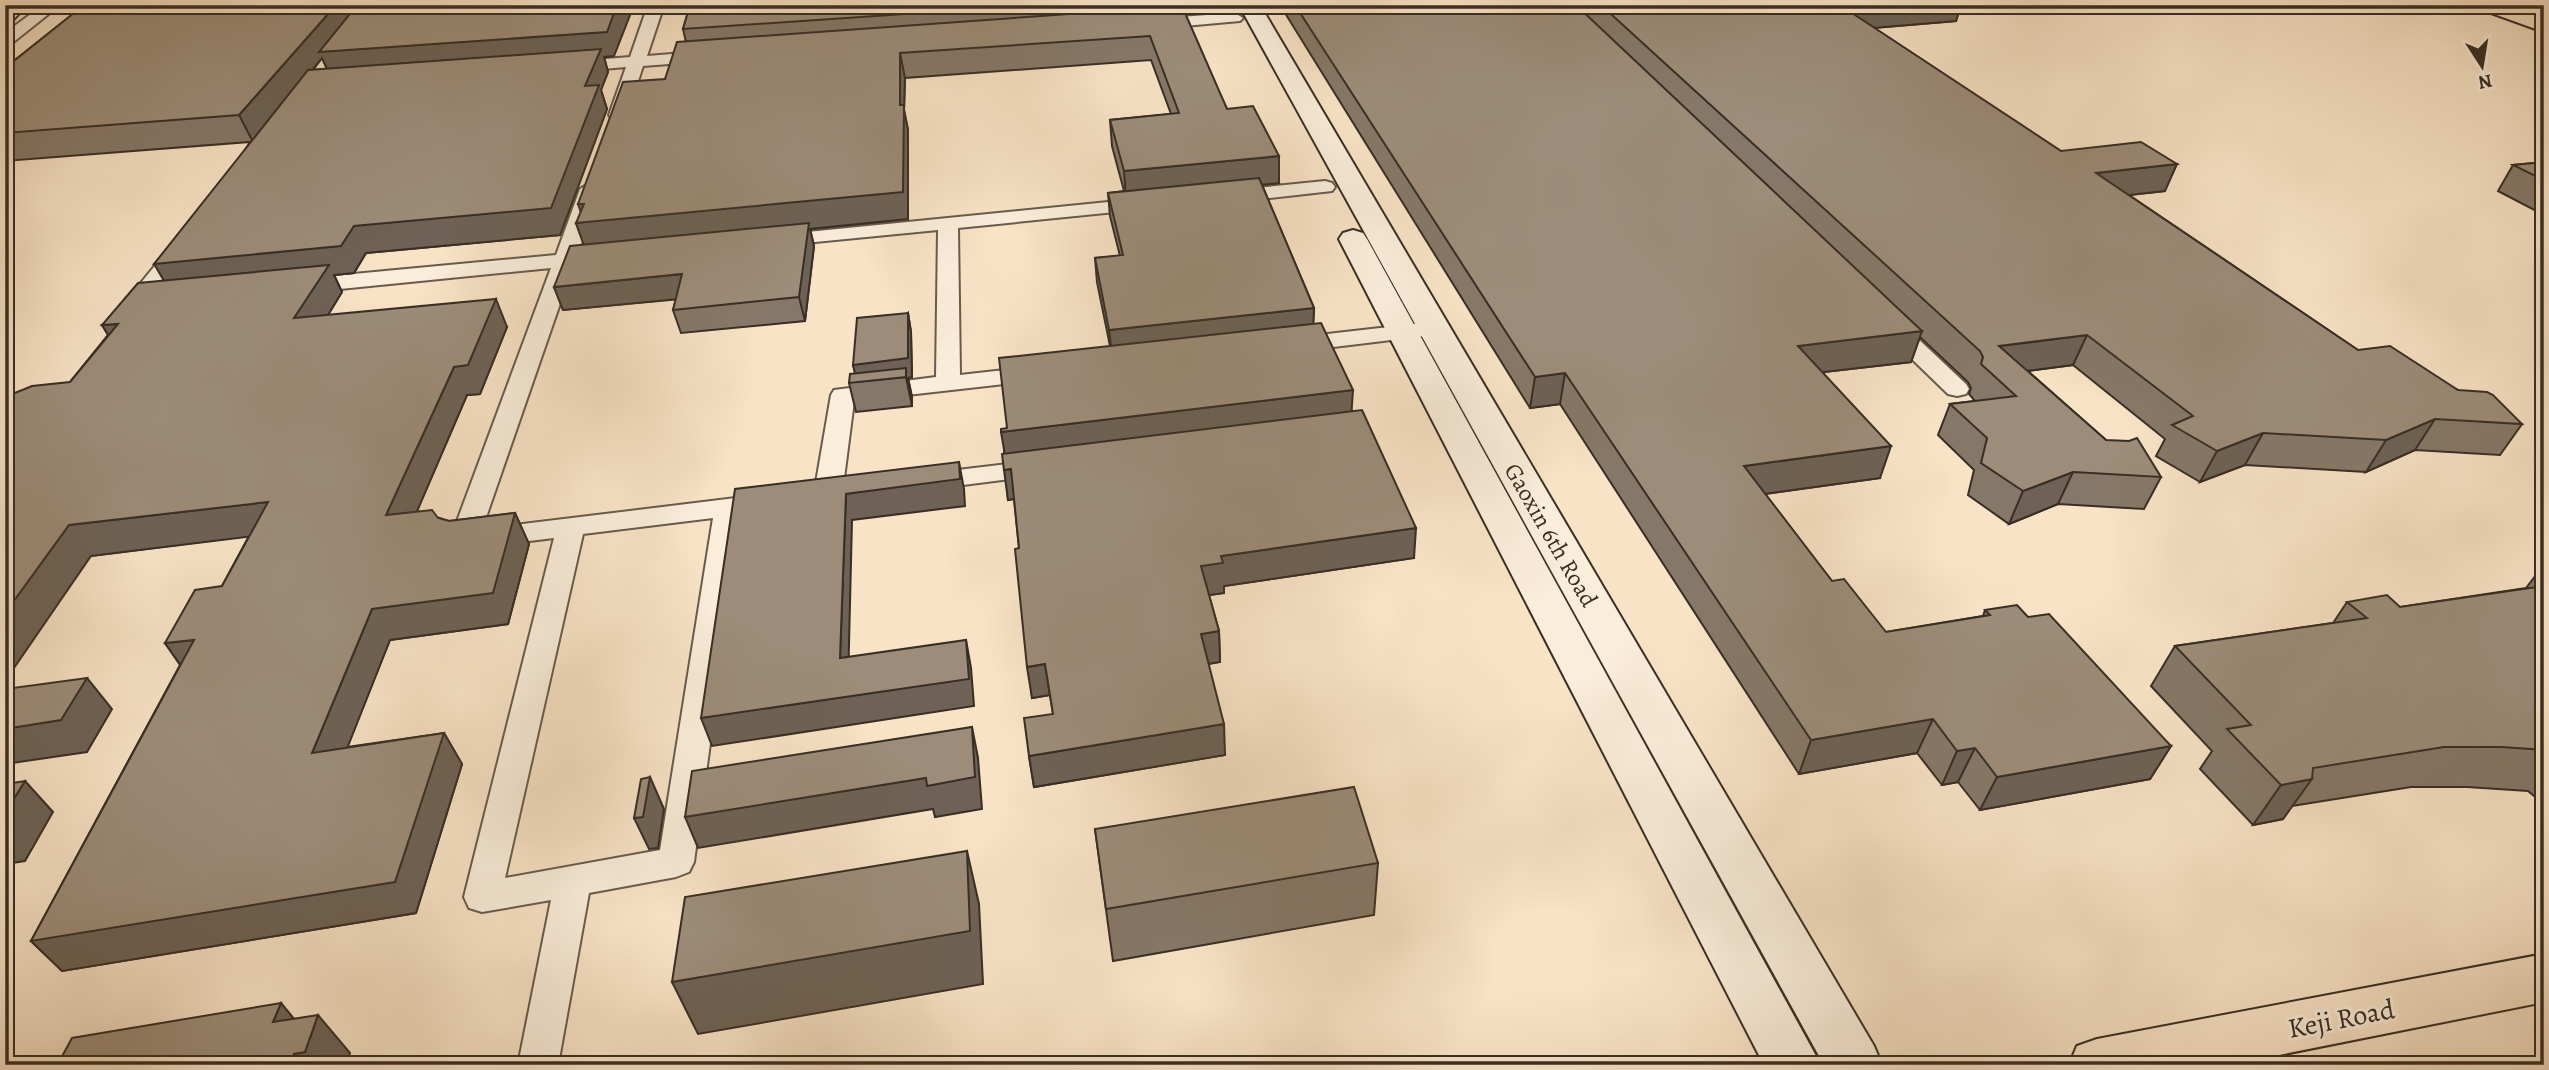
<svg xmlns="http://www.w3.org/2000/svg" width="2549" height="1070" font-family="Alegreya,serif">
<style>
.lines{fill:none;stroke-linecap:round;stroke-linejoin:round}
.street-casing{stroke:#685b4d;stroke-width:4}
.secondary-casing{stroke:#382e25;stroke-width:4}
.primary-casing{stroke:#382e25;stroke-width:4}
.street{fill:#faedda;fill-rule:evenodd}
.secondary{fill:#faedda;fill-rule:evenodd}
.primary{fill:#f8e3c6;fill-rule:evenodd}
.wall{fill:#867868;stroke:#382e25;stroke-width:2;fill-rule:evenodd}
.shaded-wall{fill:#6d6255;stroke:#382e25;stroke-width:2}
.building{fill:#9c8c79;stroke:#382e25;stroke-width:2}
.labels{text-anchor:middle;stroke-width:6;stroke-linejoin:round;paint-order:stroke}
.street-label{font-size:24px;fill:#382e25;stroke:#faedda}
.near-street-label{font-size:28px;fill:#382e25;stroke:#faedda}
</style>
<rect width="100%" height="100%" fill="#f8e3c6"/>
<filter id="stains"><feTurbulence type="fractalNoise" baseFrequency=".00286" numOctaves="4"/><feColorMatrix values="0 0 0 0 .2 0 0 0 0 .09 0 0 0 0 .02 0 0 0 .5 -.17"/></filter>
<radialGradient id="worn" r=".72"><stop offset=".6" stop-color="#630" stop-opacity="0"/><stop offset="1" stop-color="#630" stop-opacity=".3"/></radialGradient>
<g class="lines">
<defs>
<g id="street">
<polygon points="43,5 60,5 11,44 5,46 5,33"/>
<polygon points="648,5 664,5 647,56 709,51 717,56 709,61 643,66 627,115 618,120 612,119 609,115 626,67 568,72 560,67 568,62 630,57"/>
<polygon points="1235,13 1243,18 1240,21 1151,29 1143,24 1151,19"/>
<polygon points="1325,181 1332,183 1335,187 1332,191 1227,203 1220,201 1217,197 1220,193 1227,191"/>
<path d="M590,183L600,189L578,253L588,254L591,259L588,264L573,266L482,529L769,494L779,496L783,502L779,508L741,514L694,862L689,872L676,877L589,893L558,1065H518L551,900L482,912L469,908L464,897L554,538L464,549L454,546L450,540L551,268L300,293L292,291L289,286L292,281L300,279L556,255L580,189ZM713,518L660,850L505,878L583,534Z"/>
<polygon points="1148,198 1155,200 1158,204 1155,208 958,228 960,375 1039,366 1048,368 1051,373 1048,378 1039,380 854,401 842,494 838,500 828,502 818,500 814,494 831,395 834,390 936,377 938,230 774,246 767,244 764,240 767,236"/>
<polygon points="183,238 190,240 193,244 138,316 122,316 119,311 122,306 176,240"/>
<polygon points="1888,316 1896,318 1966,384 1969,389 1966,394 1957,396 1948,394 1880,328 1877,323 1880,318"/>
<polygon points="1433,322 1441,324 1445,329 1441,334 1292,352 1284,350 1280,345 1284,340 1292,338"/>
<polygon points="1040,460 1049,462 1053,468 1049,474 924,490 915,488 911,482 915,476 924,474"/>
</g>
<g id="secondary">
<polygon points="5,5 27,5 13,20 5,21"/>
<polygon points="1239,5 1260,5 1874,1046 1882,1065 1824,1065"/>
<polygon points="1353,230 1363,233 1367,239 1821,1065 1764,1065 1339,239 1343,233"/>
</g>
<g id="primary">
<polygon points="2477,5 2507,5 2544,19 2544,32 2480,9"/>
<polygon points="2544,954 2544,1002 2229,1065 2069,1065 2077,1046 2097,1039"/>
</g>
</defs>
<!-- street casing -->
<use href="#street" class="street-casing"/>
<!-- secondary casing -->
<use href="#secondary" class="secondary-casing"/>
<!-- primary casing -->
<use href="#primary" class="primary-casing"/>
<!-- street -->
<use href="#street" class="street"/>
<!-- secondary -->
<use href="#secondary" class="secondary"/>
<!-- primary -->
<use href="#primary" class="primary"/>
</g>
<!-- wall -->
<g class="wall">
<path d="M84,5L614,56L604,57L608,72L601,90L607,109L560,235L366,253L354,273L334,275L342,292L328,315L507,327L480,394L467,395L417,511L449,521L515,513L529,544L508,624L390,640L347,747L444,733L462,764L416,913L62,971L31,941L180,665L165,643L222,586L249,536L91,556L70,382L108,335L102,325L164,280L250,142L5,161V68ZM322,58L327,69L313,70Z"/>
<polygon points="690,5 1178,5 1227,109 1279,183 1262,185 1314,308 1313,324 1352,411 1414,558 1224,586 1224,593 1209,595 1219,631 1220,662 1208,664 1225,755 1034,787 1029,756 1053,714 1050,695 1032,698 1019,548 1014,499 1008,500 1004,453 1007,428 1110,346 1097,282 1095,258 1120,256 1110,216 1108,193 1124,191 1112,146 1110,120 1171,114 1151,60 905,78 904,110 908,130 908,219 810,229 814,246 805,321 681,333 673,310 676,299 563,310 554,287 584,245 576,223 665,79 686,42 683,29"/>
<polygon points="1280,5 1961,5 1956,21 1874,28 2061,151 2165,191 2129,195 2358,350 2458,390 2522,424 2500,455 2415,450 2366,472 2245,465 2200,482 2156,456 2165,439 2073,365 2028,371 2106,440 2161,477 2144,509 2058,504 2009,524 1968,495 1974,470 1938,435 1950,404 1975,401 1969,394 1971,388 1968,382 1920,337 1911,362 1823,372 1880,478 1765,494 1832,581 1886,632 1983,616 1985,610 2028,617 2171,746 2150,779 1980,810 1958,782 1942,785 1917,753 1799,774 1560,404 1530,408"/>
<polygon points="2544,162 2544,212 2540,213 2498,191 2513,165"/>
<polygon points="908,313 911,332 912,377 908,378 912,397 912,406 856,412 849,383 856,374 853,365"/>
<polygon points="2544,574 2544,801 2540,801 2528,791 2467,787 2411,787 2292,806 2283,819 2253,825 2200,769 2212,751 2151,686 2175,646 2333,623 2347,602 2400,607 2526,588 2536,575"/>
<polygon points="1095,829 1378,863 1374,915 1113,961"/>
</g>
<!-- shaded-wall -->
<g class="shaded-wall">
<polygon points="336,5 634,5 614,56 604,57 608,72 601,90 607,109 560,235 366,253 354,273 334,275 342,292 309,346 170,291 154,264 331,77 322,58 253,142 239,115"/>
<polygon points="1871,5 1961,5 1956,21 1837,31 1843,7"/>
<polygon points="900,53 905,78 904,110 908,130 908,219 810,229 814,246 805,321 799,297 586,251 576,223 584,222 578,204 900,105"/>
<polygon points="1279,156 1279,183 1126,198 1124,171"/>
<polygon points="2177,164 2165,191 2084,200 2096,173"/>
<polygon points="682,274 690,298 563,310 554,287"/>
<polygon points="496,299 507,327 480,394 467,395 402,546 386,515 454,367"/>
<polygon points="1314,308 1313,333 1112,355 1109,330"/>
<polygon points="908,313 911,332 912,377 908,378 912,397 912,406 906,377 857,382 853,365"/>
<polygon points="118,324 120,354 102,325"/>
<polygon points="1922,331 1911,362 1789,376 1798,346"/>
<polygon points="2087,335 2073,365 1994,375 1999,346"/>
<polygon points="1565,373 1560,404 1530,408 1535,377"/>
<polygon points="1353,390 1351,419 1006,461 1001,432"/>
<polygon points="2435,419 2415,450 2366,472 2386,440"/>
<polygon points="2263,433 2245,465 2200,482 2217,451"/>
<polygon points="1891,446 1880,478 1735,498 1744,466"/>
<polygon points="959,462 964,489 965,506 852,520 848,686 840,658 846,494"/>
<polygon points="1011,469 1015,499 1008,500 1004,470"/>
<polygon points="2073,472 2058,504 2009,524 2023,491"/>
<polygon points="268,502 286,532 91,556 5,681 5,613 69,525"/>
<polygon points="515,513 529,544 508,624 390,640 333,784 312,753 372,609"/>
<polygon points="1416,528 1414,558 1224,586 1224,593 1202,596 1201,566 1221,556"/>
<polygon points="1219,631 1220,662 1202,665 1201,634"/>
<polygon points="194,640 187,674 165,643"/>
<polygon points="966,640 971,668 974,706 712,746 701,718"/>
<polygon points="1045,664 1050,695 1032,698 1027,667"/>
<polygon points="87,678 112,709 87,752 5,764 5,729"/>
<polygon points="1933,719 1917,753 1799,774 1811,740"/>
<polygon points="1224,724 1225,755 1034,787 1029,756"/>
<polygon points="972,727 978,758 982,809 935,817 933,809 698,848 685,817"/>
<polygon points="444,733 462,764 416,913 62,971 31,941"/>
<polygon points="2171,746 2150,779 1980,810 1997,777"/>
<polygon points="1975,748 1958,782 1942,785 1957,751"/>
<polygon points="650,777 664,809 658,848 649,849 634,818"/>
<polygon points="2312,779 2283,819 2253,825 2281,785"/>
<polygon points="25,781 53,812 25,861 5,864 5,813"/>
<polygon points="967,851 979,904 983,984 698,1034 672,982"/>
<polygon points="281,1003 310,1038 318,1015 350,1053 346,1065 290,1065 273,1022"/>
</g>
<!-- building -->
<g class="building">
<polygon points="84,5 336,5 239,115 5,133 5,68"/>
<polygon points="357,5 617,5 607,32 319,52"/>
<polygon points="690,5 1038,5 683,29"/>
<polygon points="1295,5 1576,5 1922,331 1798,346 1891,446 1744,466 1832,581 1844,579 1886,632 1990,615 1985,610 2017,605 2028,617 2049,614 2171,746 1997,777 1975,748 1957,751 1933,719 1811,740 1565,373 1535,377"/>
<polygon points="1601,5 1871,5 1843,7 2061,151 2141,142 2177,164 2096,173 2358,350 2390,346 2458,390 2487,392 2493,395 2522,424 2435,419 2386,440 2263,433 2217,451 2172,425 2193,416 2087,335 1999,346 2106,440 2129,441 2137,438 2161,477 2073,472 2023,491 1981,463 1987,438 1950,404 2016,396 1981,364 1983,357 1980,351"/>
<polygon points="1182,6 1227,109 1253,106 1279,156 1124,171 1110,120 1179,113 1150,36 900,53 900,105 904,105 903,192 576,223 584,204 578,204 623,82 665,79 677,42"/>
<polygon points="601,49 585,86 599,85 551,208 354,226 341,246 154,264 308,70"/>
<polygon points="2544,162 2544,180 2513,165"/>
<polygon points="1259,178 1314,308 1109,330 1095,258 1123,255 1108,193"/>
<polygon points="809,223 799,297 673,310 682,274 554,287 570,246"/>
<polygon points="329,265 294,318 496,299 468,365 454,367 386,515 432,510 438,518 449,521 515,513 493,593 372,609 312,753 444,733 395,882 31,941 194,640 165,643 195,590 222,586 268,502 69,525 5,613 5,397 32,386 70,382 118,324 102,325 138,283"/>
<polygon points="908,313 908,358 853,365 857,318"/>
<polygon points="1321,323 1353,390 1001,432 1001,429 1007,428 999,358"/>
<polygon points="906,368 906,377 849,383 850,374"/>
<polygon points="1362,410 1416,528 1221,556 1223,563 1201,566 1219,631 1201,634 1224,724 1029,756 1024,718 1053,714 1045,664 1027,667 1015,549 1019,548 1011,469 1004,470 1002,454"/>
<polygon points="959,462 960,479 846,494 840,658 966,640 969,679 701,718 735,489"/>
<polygon points="2544,574 2544,581 2536,575"/>
<polygon points="2544,586 2544,750 2501,747 2444,747 2313,768 2312,779 2281,785 2227,729 2251,725 2175,646 2367,618 2347,602 2387,595 2400,607"/>
<polygon points="87,678 61,720 5,729 5,689"/>
<polygon points="972,727 975,777 927,786 926,778 685,817 692,771"/>
<polygon points="650,777 643,817 634,818 641,779"/>
<polygon points="25,781 5,813 5,784"/>
<polygon points="1354,787 1378,863 1106,909 1095,829"/>
<polygon points="967,851 970,931 672,982 685,897"/>
<polygon points="281,1003 273,1022 318,1015 305,1052 294,1054 290,1065 43,1065 59,1062 72,1038"/>
</g>
<g class="labels">
<!-- street labels -->
<g class="street-label">
<text transform="translate(1551 535) rotate(60)" y="8">Gaoxin 6th Road</text>
</g>
<!-- near-street labels -->
<g class="near-street-label">
<text transform="translate(2341 1018) rotate(-11)" y="10">Keji Road</text>
</g>
</g>
<!-- margin -->
<rect width="2549" height="1070" fill="none" stroke="#f8e3c6" stroke-width="28"/>
<rect x="7" y="7" width="2535" height="1056" fill="none" stroke="#382e25" stroke-width="3.5"/>
<rect x="14" y="14" width="2521" height="1042" fill="none" stroke="#382e25" stroke-width="2"/>
<!-- north arrow -->
<g transform="translate(2482 66) rotate(168)" stroke="#faedda" stroke-width="5" paint-order="stroke">
<path d="M0-5L12 26L0 18L-12 26Z" fill="#382e25"/>
<text y="-10" font-size="19" font-weight="bold" text-anchor="middle" fill="#382e25">N</text>
</g>
<rect width="100%" height="100%" filter="url(#stains)"/>
<rect width="100%" height="100%" fill="url(#worn)"/>
</svg>
